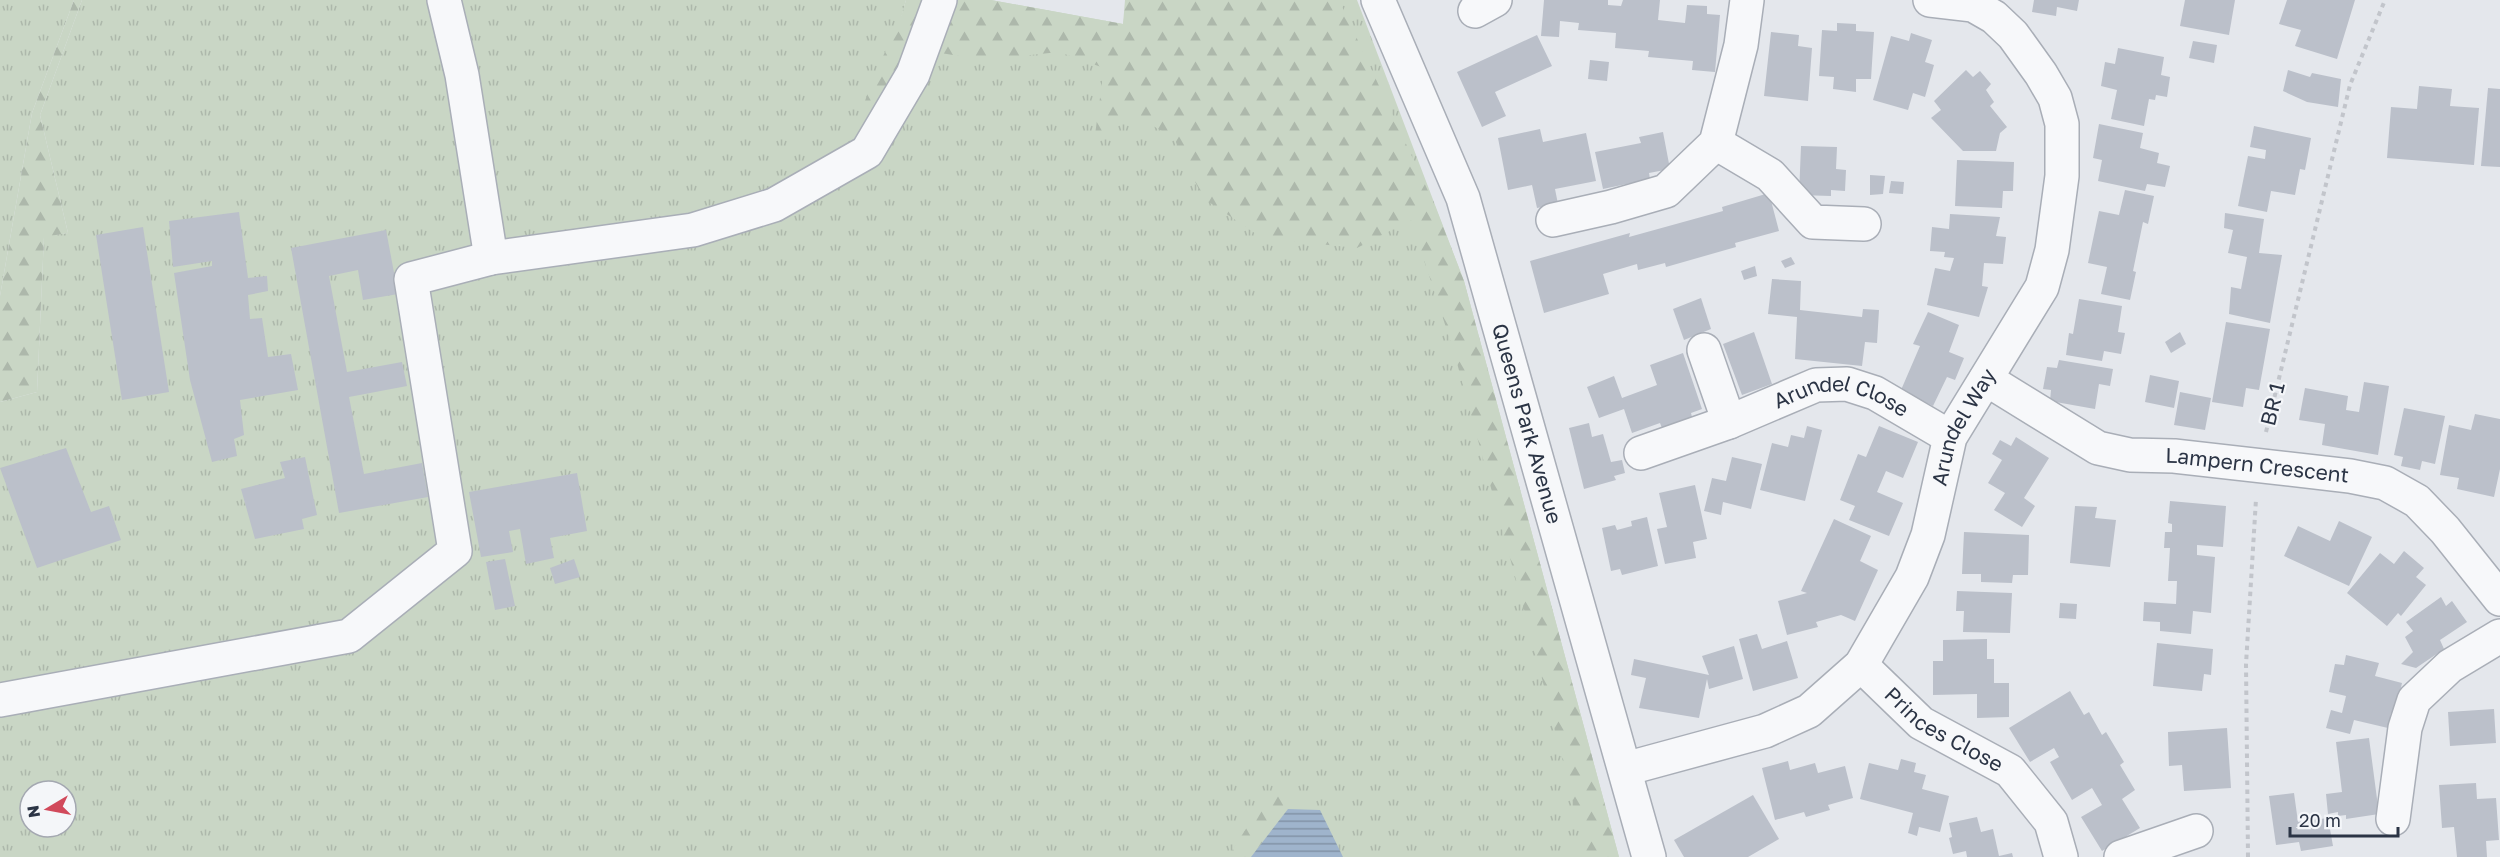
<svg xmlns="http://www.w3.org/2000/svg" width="2500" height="857" font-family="'Golos Text',sans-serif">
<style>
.grass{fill:url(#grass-tufts);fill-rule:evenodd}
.forest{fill:url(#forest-firs)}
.water{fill:url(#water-rules)}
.building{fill:#bbc0ca}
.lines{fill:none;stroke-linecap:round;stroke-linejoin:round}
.minor-casing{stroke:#a9aeb7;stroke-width:36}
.path{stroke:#c2c5cb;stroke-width:4;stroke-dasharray:4.5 4.5;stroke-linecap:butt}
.minor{stroke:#f7f8fa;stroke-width:33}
.labels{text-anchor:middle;stroke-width:4.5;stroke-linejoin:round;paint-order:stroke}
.street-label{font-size:21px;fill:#2b3445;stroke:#f4f6f9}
</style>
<defs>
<pattern id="grass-tufts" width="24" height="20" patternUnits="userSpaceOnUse" patternTransform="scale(1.5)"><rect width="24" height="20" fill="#c9d6c5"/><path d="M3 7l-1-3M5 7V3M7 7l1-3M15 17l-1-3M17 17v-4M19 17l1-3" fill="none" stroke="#adb8ab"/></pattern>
<pattern id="forest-firs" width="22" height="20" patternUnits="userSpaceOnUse" patternTransform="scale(1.5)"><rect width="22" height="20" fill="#c9d6c5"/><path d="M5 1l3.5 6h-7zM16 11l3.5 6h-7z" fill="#adb8ab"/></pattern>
<pattern id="water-rules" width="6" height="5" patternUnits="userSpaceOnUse" patternTransform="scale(1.5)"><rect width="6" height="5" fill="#9fb4cc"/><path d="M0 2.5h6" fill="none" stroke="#8293a7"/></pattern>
</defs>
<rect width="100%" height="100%" fill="#e4e7ec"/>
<!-- grass -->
<g class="grass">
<polygon points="0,0 74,0 32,113 0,296"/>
<path d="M82,0H906L900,22L991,0L1123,24L1127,0H1357L1464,281L1619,857H0V402L37,392L44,236L68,233L40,115ZM30,791H66V827H30Z"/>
</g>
<!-- forest -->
<g class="forest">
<polygon points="74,0 82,0 40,115 68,233 44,237 37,392 0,402 0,296 32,113"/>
<polygon points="906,0 991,0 1123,24 1125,0 1339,0 1435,206 1464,281 1619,857 1587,857 1531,635 1454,352 1411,220 1357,248 1262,238 1203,198 1174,138 1136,116 1095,135 1104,68 1059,52 984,60 922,50 874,140 856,128 873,77 899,23"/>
<polygon points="1278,794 1308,810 1288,809 1251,857 1228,857 1258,810"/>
</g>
<!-- water -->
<polygon class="water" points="1288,809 1320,810 1343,857 1251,857"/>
<!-- building -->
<g class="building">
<polygon points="1544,0 1608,0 1608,5 1621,6 1623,0 1660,0 1658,20 1685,23 1687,5 1707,6 1707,14 1720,15 1715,72 1692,70 1693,61 1648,57 1649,51 1615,48 1616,33 1578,30 1579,23 1560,21 1559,37 1541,36"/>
<polygon points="2034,0 2079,0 2077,11 2057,7 2056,16 2032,12"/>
<polygon points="2185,0 2235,0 2229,35 2180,26"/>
<polygon points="2287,0 2355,0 2337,59 2295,46 2301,30 2279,24"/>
<polygon points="1837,23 1856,24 1856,31 1874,32 1871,79 1856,79 1856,92 1833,89 1834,77 1819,76 1822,30 1837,31"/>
<polygon points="1771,32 1799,35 1798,46 1812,48 1808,101 1764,96"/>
<polygon points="1911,33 1932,40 1925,62 1934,65 1925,97 1913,93 1908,110 1873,100 1891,36 1909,41"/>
<polygon points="1537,35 1552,66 1495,92 1506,116 1482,127 1457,72"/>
<polygon points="2193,41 2217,45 2214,63 2189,58"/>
<polygon points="2118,48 2164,57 2161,75 2170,77 2167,97 2156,95 2155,100 2149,99 2144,126 2111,119 2117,90 2101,86 2105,62 2115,64"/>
<polygon points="1590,60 1609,62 1607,81 1588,79"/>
<polygon points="1966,70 1973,77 1980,71 1991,84 1986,90 1994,102 1990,106 2007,127 2000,133 1996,151 1963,151 1931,118 1941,110 1934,101"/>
<polygon points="2288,70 2310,77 2312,73 2341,79 2338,107 2307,102 2283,91"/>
<polygon points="2419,86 2452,89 2450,106 2479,108 2474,165 2387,158 2391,107 2417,109"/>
<polygon points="2488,88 2500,89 2500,167 2481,166"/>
<polygon points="2099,124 2143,133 2140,148 2159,153 2157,163 2170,166 2165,187 2147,184 2145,191 2098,181 2102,160 2093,158"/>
<polygon points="2254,126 2311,138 2305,170 2300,169 2295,195 2271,191 2267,212 2238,206 2248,156 2265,159 2266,150 2250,147"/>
<polygon points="1540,129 1543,142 1586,133 1596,181 1555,189 1558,204 1537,208 1532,185 1508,190 1498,138"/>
<polygon points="1663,132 1670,169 1649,173 1650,179 1603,189 1595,152 1641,143 1639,137"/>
<polygon points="1801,146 1837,147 1836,169 1846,170 1845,191 1831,190 1831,196 1799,195"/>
<polygon points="1957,160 2014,162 2013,191 2003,191 2002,208 1955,206"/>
<polygon points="1870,175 1885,176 1883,194 1870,195"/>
<polygon points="1891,181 1904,182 1903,194 1889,193"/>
<polygon points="2125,190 2154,196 2148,224 2143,222 2133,271 2136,272 2130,300 2101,294 2107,267 2088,263 2099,211 2119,215"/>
<polygon points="1769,193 1779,231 1735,243 1736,247 1666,267 1665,263 1638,270 1637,264 1603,274 1609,294 1544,313 1530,261 1630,233 1629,237 1723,211 1722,207"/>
<polygon points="239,212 248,278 267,276 268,291 248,295 250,319 262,318 268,357 291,354 298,390 240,400 244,435 234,439 237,456 212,462 190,380 174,273 212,266 212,261 173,267 169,221"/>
<polygon points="2225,213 2264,219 2259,253 2282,255 2270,323 2229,314 2231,287 2241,289 2247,257 2228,253 2233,230 2224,228"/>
<polygon points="1950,214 2000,217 1996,236 2006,237 2003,264 1984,263 1982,286 1988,287 1979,317 1927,305 1935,268 1950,271 1954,258 1944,257 1945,252 1930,251 1932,227 1949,229"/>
<polygon points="143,227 169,392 122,400 96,235"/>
<polygon points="386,230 398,294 363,300 358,270 329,276 347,372 402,362 407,386 349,397 364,474 422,463 428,497 339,513 291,248"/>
<polygon points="1791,257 1795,264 1785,268 1781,261"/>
<polygon points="1755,266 1757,276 1744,280 1741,271"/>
<polygon points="1772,279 1801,281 1800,310 1862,317 1863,309 1879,310 1877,343 1865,342 1862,366 1795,359 1797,317 1768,314"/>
<polygon points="1701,298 1711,329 1684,340 1673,309"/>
<polygon points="2079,299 2122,306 2118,332 2125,333 2121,354 2104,351 2102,361 2066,355 2069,333 2073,334"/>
<polygon points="1928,312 1959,325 1949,352 1964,358 1955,380 1947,377 1933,406 1901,390 1920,346 1913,344"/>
<polygon points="2226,322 2270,329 2259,390 2246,388 2243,407 2212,402"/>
<polygon points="1754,332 1772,384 1742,395 1723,344"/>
<polygon points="2180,332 2186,344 2171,353 2165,342"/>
<polygon points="1683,353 1702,409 1691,413 1692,417 1662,428 1660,423 1632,433 1624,409 1599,418 1587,387 1614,376 1622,398 1657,385 1650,365"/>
<polygon points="2059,360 2113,369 2110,386 2099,384 2095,409 2050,401 2051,390 2043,389 2047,367 2057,368"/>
<polygon points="2150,375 2179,381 2174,408 2145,402"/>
<polygon points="2364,382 2389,386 2378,455 2322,445 2325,424 2299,420 2305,388 2348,396 2346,410 2359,412"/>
<polygon points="2180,392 2211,398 2205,430 2174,425"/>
<polygon points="2404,408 2445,416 2435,464 2422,461 2420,470 2401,466 2403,457 2394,455"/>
<polygon points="2475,414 2500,419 2500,469 2494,497 2457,489 2459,478 2440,475 2449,425 2471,430"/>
<polygon points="1589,423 1592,437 1603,434 1611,462 1622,460 1625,473 1614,476 1616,480 1584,489 1569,428"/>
<polygon points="1807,426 1822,430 1805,501 1760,490 1772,443 1788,447 1791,435 1804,438"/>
<polygon points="1879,426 1918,442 1903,478 1886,471 1877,492 1903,503 1889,536 1849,520 1855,506 1840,500 1858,454 1866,457"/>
<polygon points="2016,437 2049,458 2024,498 2035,506 2022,527 1994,510 2005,493 1988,483 2002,460 1992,454 2000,440 2011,446"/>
<polygon points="66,448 91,512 109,506 121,540 37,568 0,468"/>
<polygon points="305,457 317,515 302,519 304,529 255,539 241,489 285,478 280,462"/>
<polygon points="1732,457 1762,464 1751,509 1723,502 1721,515 1704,511 1712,478 1726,481"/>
<polygon points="577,473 587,531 550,538 554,558 526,564 520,529 509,531 513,552 481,557 469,492"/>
<polygon points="1695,485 1707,539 1693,542 1696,558 1665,564 1657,529 1667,527 1659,493"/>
<polygon points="2170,501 2226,506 2223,547 2197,545 2197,555 2215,557 2211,613 2193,611 2191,634 2160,631 2160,622 2143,621 2144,602 2176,604 2177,581 2168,581 2170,548 2164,548 2165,532 2172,532 2172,524 2168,523"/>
<polygon points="2075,506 2097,507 2095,518 2116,520 2110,567 2070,563"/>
<polygon points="1647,517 1658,566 1622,575 1620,569 1611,571 1602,528 1615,525 1617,530 1632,526 1631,521"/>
<polygon points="1834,519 1871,536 1860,561 1878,570 1855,621 1841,615 1816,622 1818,627 1787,635 1778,601 1807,593 1801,591"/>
<polygon points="2339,521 2372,537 2349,586 2284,556 2298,526 2330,541"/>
<polygon points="1964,532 2029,535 2028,575 2013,575 2012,583 1981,582 1981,574 1962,574"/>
<polygon points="2404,551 2424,568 2416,577 2426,585 2401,616 2398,613 2387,626 2347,593 2380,553 2394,564"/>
<polygon points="505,559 515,606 495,610 486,562"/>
<polygon points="574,559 580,577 555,584 550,568"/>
<polygon points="1957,591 2012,593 2010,633 1963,632 1964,611 1956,611"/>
<polygon points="2441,597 2446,606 2452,601 2467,622 2440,640 2444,649 2416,668 2401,664 2413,652 2405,637 2413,631 2406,622"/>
<polygon points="2060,603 2077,604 2076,619 2059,618"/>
<polygon points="1757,634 1762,649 1787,641 1798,678 1753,691 1739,639"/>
<polygon points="1987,639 1987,659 1994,659 1994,683 2009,683 2009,717 1977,718 1977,694 1933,695 1933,661 1943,661 1943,640"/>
<polygon points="2157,643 2213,649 2211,675 2204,674 2202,691 2153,686"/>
<polygon points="1734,646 1743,679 1709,689 1707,679 1699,718 1639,708 1646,678 1631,675 1634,659 1709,675 1702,656"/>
<polygon points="2346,655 2379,663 2375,676 2402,683 2395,714 2391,713 2388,728 2354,720 2350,734 2326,728 2331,710 2342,713 2346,696 2329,692 2335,664 2344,665"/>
<polygon points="2070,691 2084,715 2089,712 2102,735 2106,732 2124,762 2120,765 2135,790 2122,799 2140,828 2102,851 2081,817 2102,805 2092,788 2072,800 2050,762 2059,757 2054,748 2030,762 2009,728"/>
<polygon points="2494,709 2496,743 2450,746 2448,712"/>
<polygon points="2227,728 2231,788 2184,791 2182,765 2169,766 2168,732"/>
<polygon points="2369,738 2379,814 2346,819 2346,815 2338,816 2338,812 2328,814 2326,794 2342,792 2336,742"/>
<polygon points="1901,759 1916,763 1914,772 1926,775 1922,789 1949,796 1940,832 1919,827 1917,836 1908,833 1913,813 1860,799 1869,763 1898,770"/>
<polygon points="1788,761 1790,770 1815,763 1818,773 1845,766 1853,798 1828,805 1830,810 1806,817 1804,812 1775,820 1762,768"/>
<polygon points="2476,783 2477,799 2496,798 2499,840 2486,841 2487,857 2457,857 2454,827 2442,828 2439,785"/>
<polygon points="2294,793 2298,822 2328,818 2333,846 2301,851 2299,842 2276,845 2269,796"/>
<polygon points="1753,795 1779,839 1748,857 1684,857 1674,840"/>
<polygon points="1977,817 1981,832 1993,829 1999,856 2012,853 2013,857 1967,857 1966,851 1953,854 1949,838 1952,837 1949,823"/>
</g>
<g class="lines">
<defs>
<g id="minor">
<polyline points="444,0 462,75 491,258"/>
<path id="s1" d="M1378,0L1463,198L1649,857"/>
<polyline points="1475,11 1495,0"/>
<polyline points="1716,143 1770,175 1813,222 1864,224"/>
<polyline points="1553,220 1611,207 1666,191 1716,143 1741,45 1747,0"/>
<polyline points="1704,350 1729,422"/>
<path id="s2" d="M1986,379L2098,448L2130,455L2174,456L2350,476L2385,483L2417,501L2445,530L2500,599"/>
<path id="s3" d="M1641,453L1729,422L1816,385L1847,384L1875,393L1950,437"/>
<path id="s4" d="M1861,665L1921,723L2010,771L2051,822L2061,857"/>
<polyline points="0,700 349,636 455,551 411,279 491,258 693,230 774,205 867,152 913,74 940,0"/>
<path id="s5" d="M1625,769L1765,731L1809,711L1861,665L1912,577L1928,535L1950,437L2042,287L2052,250L2062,176V124L2055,98L2041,74L2013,35L1994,17L1973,5L1930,0"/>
<polyline points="2393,819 2405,728 2414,700 2450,666 2500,636"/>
<polyline points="2121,857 2196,831"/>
</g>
</defs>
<!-- minor casing -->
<use href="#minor" class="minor-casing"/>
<!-- path -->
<g class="path">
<polyline points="2266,432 2350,85 2385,0"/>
<polyline points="2248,857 2246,664 2256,499"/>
</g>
<!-- minor -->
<use href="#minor" class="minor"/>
</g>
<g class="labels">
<!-- street labels -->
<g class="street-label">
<text transform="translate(2273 404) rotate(-76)" y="7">BR 1</text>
<text dy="7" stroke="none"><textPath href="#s3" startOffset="214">Arundel Close</textPath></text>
<text dy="7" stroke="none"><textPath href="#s1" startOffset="450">Queens Park Avenue</textPath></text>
<text dy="7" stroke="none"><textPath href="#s5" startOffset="524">Arundel Way</textPath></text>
<text dy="7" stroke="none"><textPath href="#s2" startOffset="292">Lampern Crescent</textPath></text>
<text dy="7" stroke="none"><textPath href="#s4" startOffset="106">Princes Close</textPath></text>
</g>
</g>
<!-- north arrow -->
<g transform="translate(48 809) rotate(260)"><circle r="28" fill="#f4f6f9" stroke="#a4a8b1" stroke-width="1.5"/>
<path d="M0-4.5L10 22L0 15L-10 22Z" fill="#d1495b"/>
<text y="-9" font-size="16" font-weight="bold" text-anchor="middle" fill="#2b3445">N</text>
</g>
<!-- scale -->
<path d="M2290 827v9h108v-9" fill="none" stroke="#2b3445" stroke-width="3"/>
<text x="2299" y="827" font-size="18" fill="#2b3445" stroke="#f4f6f9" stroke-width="4.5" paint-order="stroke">20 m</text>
</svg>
